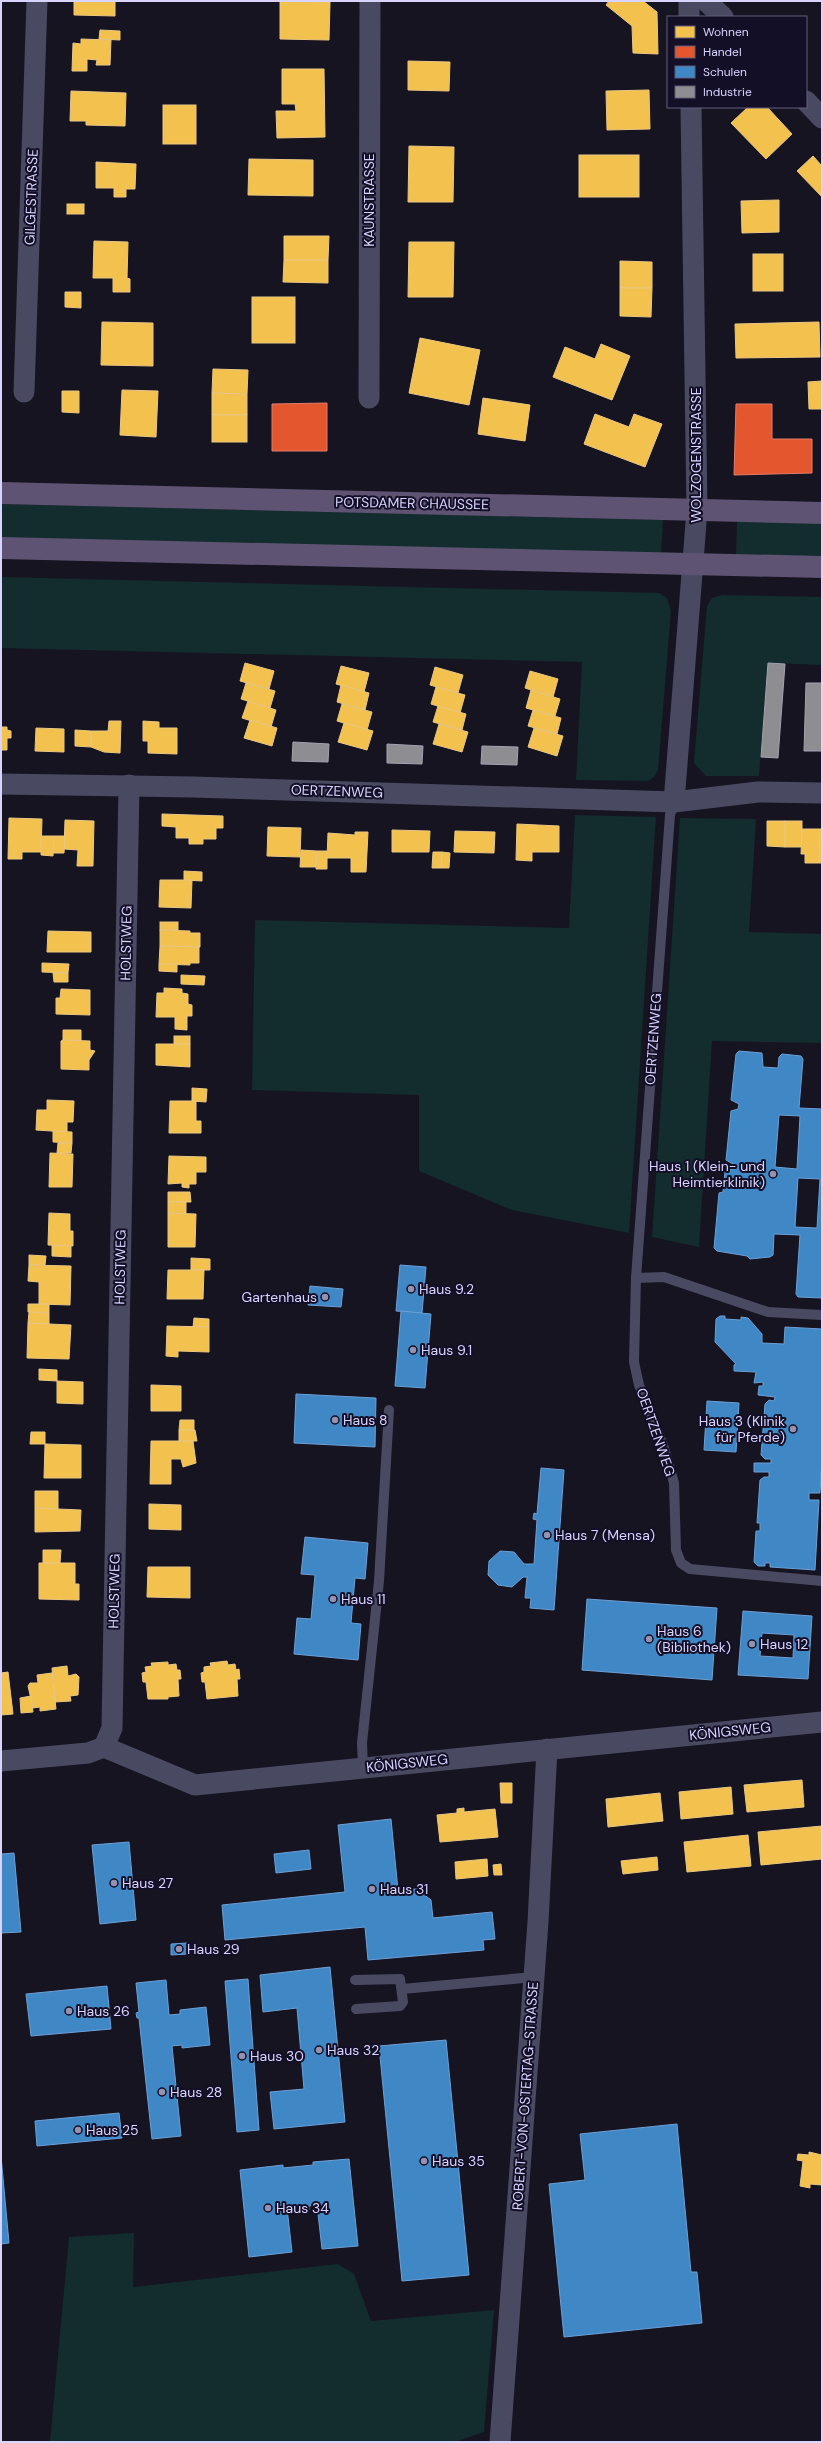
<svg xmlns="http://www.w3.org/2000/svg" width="823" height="2443" font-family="'DM Sans',sans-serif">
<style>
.green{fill:#132c2d}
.homes{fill:#f2c14e;stroke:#eac783}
.shops{fill:#e4572e;stroke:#e17c6d}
.schools{fill:#3f88c5;stroke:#6d9fd6;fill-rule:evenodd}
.industry{fill:#8d8d92;stroke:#a4a2b3}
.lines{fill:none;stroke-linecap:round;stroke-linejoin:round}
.service{stroke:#4a4962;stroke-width:10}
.minor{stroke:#4a4962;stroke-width:21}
.primary{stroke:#5e5373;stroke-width:22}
.poi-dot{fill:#9591b1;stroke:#130f26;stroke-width:1.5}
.labels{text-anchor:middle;stroke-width:4;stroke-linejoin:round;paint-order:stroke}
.street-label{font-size:14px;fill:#d9d4ff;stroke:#130f26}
.poi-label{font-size:14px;fill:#d9d4ff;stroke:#130f26;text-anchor:start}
</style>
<rect width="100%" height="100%" fill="#161421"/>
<!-- green -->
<g class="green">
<polygon points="1,504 663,520 661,554 1,538"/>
<polygon points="737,520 822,522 822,558 736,556"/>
<polygon points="1,577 659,593 667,598 671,611 658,770 654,777 648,781 576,780 582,662 1,648"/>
<polygon points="722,595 822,597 822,665 768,663 759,776 706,776 694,763 707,606 712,598"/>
<polygon points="575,815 656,817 629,1233 512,1210 419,1171 419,1095 252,1090 255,920 569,928"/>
<polygon points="680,818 756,819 749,932 822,934 822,1043 712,1041 699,1247 652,1237"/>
<polygon points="134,2233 133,2287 338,2264 354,2274 371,2321 494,2310 484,2432 455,2442 50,2442 69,2237"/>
</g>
<!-- homes -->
<g class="homes">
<polygon points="74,1 115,1 115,16 74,15"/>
<polygon points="280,1 330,2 329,40 280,39"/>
<polygon points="609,1 643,1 657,12 658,54 633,53 632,26 606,5"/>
<polygon points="100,30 120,31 120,40 99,39"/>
<polygon points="81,39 111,40 110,65 96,65 97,60 87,59 87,71 72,71 73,43 81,44"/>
<polygon points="408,61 450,62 449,91 408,90"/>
<polygon points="282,69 324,69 325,137 277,138 276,111 296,111 295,104 282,104"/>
<polygon points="649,90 650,129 607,130 606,91"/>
<polygon points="71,91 126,93 125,126 86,125 86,121 70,121"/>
<rect x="163" y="105" width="33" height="39"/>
<polygon points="748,107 767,107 792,134 766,159 731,123"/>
<polygon points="409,146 454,147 453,202 408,202"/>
<rect x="579" y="155" width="60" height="42"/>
<polygon points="813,156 822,166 822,197 797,171"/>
<polygon points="249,159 313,160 313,196 248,195"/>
<polygon points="96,162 136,164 135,189 126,189 126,197 114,197 114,188 96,188"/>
<polygon points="779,200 779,232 742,233 741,201"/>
<rect x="67" y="204" width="17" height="10"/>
<polygon points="284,236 329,236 328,260 284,260"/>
<polygon points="94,241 128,242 127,278 130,279 130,292 113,292 113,278 93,278"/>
<polygon points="409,242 454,242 453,297 408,297"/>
<rect x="753" y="254" width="30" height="37"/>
<polygon points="284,260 328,260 328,283 283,282"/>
<polygon points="620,261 652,262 652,288 620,288"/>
<polygon points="620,288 652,288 651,317 620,316"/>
<polygon points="65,292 81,292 81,308 65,307"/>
<rect x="252" y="297" width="43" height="46"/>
<polygon points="102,322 153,323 153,366 101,365"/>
<polygon points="819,322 820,357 736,358 735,324"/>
<polygon points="420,338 480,350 469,405 409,393"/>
<polygon points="601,344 630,356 612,400 553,377 565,347 595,359"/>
<polygon points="213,369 248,370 247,394 212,393"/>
<polygon points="822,381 822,409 809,409 808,382"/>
<polygon points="122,390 158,391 156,437 120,435"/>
<polygon points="62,391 79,391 79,413 62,412"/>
<polygon points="212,393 247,394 247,415 212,415"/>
<polygon points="483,398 530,405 525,441 478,434"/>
<polygon points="595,414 629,427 634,414 662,424 645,467 584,444"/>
<rect x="212" y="415" width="35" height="27"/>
<polygon points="245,663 274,671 269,689 240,681"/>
<polygon points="341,666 369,673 364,692 336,684"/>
<polygon points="435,667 463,675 458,693 430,685"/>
<polygon points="530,671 558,679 553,697 525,688"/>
<polygon points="246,683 275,691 270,708 241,699"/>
<polygon points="341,685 369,693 365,710 337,702"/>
<polygon points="436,687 465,695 460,713 431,704"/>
<polygon points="531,690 560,699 555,716 526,708"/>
<polygon points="248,701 276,710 271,727 242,718"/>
<polygon points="342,704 372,712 367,730 337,721"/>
<polygon points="438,706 466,714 462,730 433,722"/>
<polygon points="533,710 561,718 557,734 528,726"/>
<polygon points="250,720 277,728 272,746 244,738"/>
<polygon points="109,721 121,721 120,753 104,752 91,747 91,731 108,731"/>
<polygon points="143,721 159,722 159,728 177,728 177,754 148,753 148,741 143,741"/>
<polygon points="344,723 373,731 367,750 338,742"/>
<polygon points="439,724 468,732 462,752 433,744"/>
<polygon points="1,727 7,727 7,730 11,731 11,738 7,738 7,750 1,750"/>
<polygon points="36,728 64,729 64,752 35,751"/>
<polygon points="534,728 563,736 557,756 528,747"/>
<polygon points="75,730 91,731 91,747 75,746"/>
<polygon points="162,814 223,816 223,828 216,828 216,839 203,839 203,844 189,844 189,838 176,838 176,827 162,826"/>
<polygon points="9,818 42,819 41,852 22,852 22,859 8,859"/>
<polygon points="65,820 94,821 93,866 77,866 78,850 64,849"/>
<polygon points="767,821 785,821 785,847 767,846"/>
<rect x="785" y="821" width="17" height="26"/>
<polygon points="517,824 559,826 559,852 532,852 532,861 516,860"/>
<polygon points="268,827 301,828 300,857 267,856"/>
<polygon points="802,829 820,829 819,863 805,863 805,854 801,854"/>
<polygon points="820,829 822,829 822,863 819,863"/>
<polygon points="392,830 430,831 429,852 392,852"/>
<polygon points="455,831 495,832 494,853 454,852"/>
<polygon points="355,832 368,832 366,872 351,872 351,858 327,858 328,833 355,835"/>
<polygon points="41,836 54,836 53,856 41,855"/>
<polygon points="54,836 65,836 64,853 53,853"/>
<polygon points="301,850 317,851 316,867 300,867"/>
<polygon points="317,851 327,851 327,869 316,869"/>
<polygon points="433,852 442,852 441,868 432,868"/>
<polygon points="442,852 450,853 449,868 441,868"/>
<polygon points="184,871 202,872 202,881 184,880"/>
<polygon points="160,880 192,880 191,908 159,907"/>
<rect x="160" y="922" width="18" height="8"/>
<polygon points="160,930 190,931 190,933 200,933 200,947 160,946"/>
<polygon points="48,931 91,932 91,952 47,952"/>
<polygon points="160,946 199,947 199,963 190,963 190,965 159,964"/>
<polygon points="42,963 69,964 68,973 42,972"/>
<polygon points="159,964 177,964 177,972 159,971"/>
<polygon points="53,973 68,973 68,982 54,982"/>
<polygon points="181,975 205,976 204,985 181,984"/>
<polygon points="164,988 182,989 182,993 188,994 188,1004 192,1005 192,1016 187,1016 187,1030 175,1029 175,1017 156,1017 157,993 164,993"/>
<polygon points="61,989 90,990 90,1015 56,1014 56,998 60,998"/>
<polygon points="63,1030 81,1030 81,1041 63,1040"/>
<rect x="174" y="1036" width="16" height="8"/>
<polygon points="63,1040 90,1041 90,1050 95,1051 89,1060 89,1070 61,1069 61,1041"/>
<polygon points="156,1044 190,1044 190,1067 156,1065"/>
<polygon points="192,1088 207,1089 206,1102 192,1101"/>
<polygon points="47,1100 74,1101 73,1122 67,1122 67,1132 36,1130 37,1110 47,1110"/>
<polygon points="170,1101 196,1101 196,1121 201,1121 201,1133 169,1133"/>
<polygon points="53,1131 72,1132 72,1143 53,1142"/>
<polygon points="58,1143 72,1143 71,1153 57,1153"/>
<polygon points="50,1153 73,1154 72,1187 49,1187"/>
<polygon points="169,1156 206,1157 206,1172 196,1172 196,1184 189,1184 189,1188 182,1187 182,1183 168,1184"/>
<polygon points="168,1192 190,1192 191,1202 168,1202"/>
<polygon points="168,1202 186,1202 186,1214 168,1213"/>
<polygon points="49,1213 70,1214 70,1231 73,1231 73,1246 48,1245"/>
<polygon points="168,1213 196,1214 195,1247 168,1247"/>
<polygon points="52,1245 71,1246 71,1257 52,1256"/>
<polygon points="29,1255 46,1256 45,1265 29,1265"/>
<polygon points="191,1258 210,1259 210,1270 191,1270"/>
<polygon points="29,1265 71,1266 70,1305 39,1304 39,1282 28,1281"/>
<polygon points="168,1270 204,1270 203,1299 167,1299"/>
<polygon points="28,1304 49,1304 49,1313 28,1312"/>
<polygon points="29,1312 49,1313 49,1324 28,1323"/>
<polygon points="194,1318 209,1319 209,1327 193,1327"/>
<polygon points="28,1323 71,1325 69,1359 27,1358"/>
<polygon points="167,1326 209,1327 209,1352 178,1351 178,1357 166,1356"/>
<polygon points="39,1369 57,1370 57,1381 39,1380"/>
<polygon points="57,1381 83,1382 83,1404 57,1403"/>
<polygon points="151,1385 181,1386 181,1411 151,1411"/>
<polygon points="180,1420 194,1420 194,1430 179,1430"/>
<polygon points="179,1430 195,1430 197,1441 179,1441"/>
<polygon points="31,1432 45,1432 45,1444 30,1444"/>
<polygon points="151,1441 193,1441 196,1463 183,1467 181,1459 171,1459 171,1484 150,1484"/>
<polygon points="45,1444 81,1445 81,1478 44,1478"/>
<polygon points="35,1491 58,1491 58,1509 35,1508"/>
<polygon points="149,1504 181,1505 181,1530 149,1529"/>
<polygon points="35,1508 81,1510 80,1531 35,1532"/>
<polygon points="43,1550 61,1550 60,1563 43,1563"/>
<polygon points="39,1563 75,1563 75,1584 79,1584 79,1600 39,1599"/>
<polygon points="148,1567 190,1567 190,1598 147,1597"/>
<polygon points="227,1661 228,1665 235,1664 236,1670 239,1669 240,1679 237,1679 238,1696 207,1699 205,1682 202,1682 201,1673 204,1672 204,1667 211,1666 210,1663"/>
<polygon points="168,1662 168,1665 176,1664 177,1670 180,1670 181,1679 178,1679 179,1696 168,1697 168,1699 148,1699 146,1682 143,1682 142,1673 146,1672 145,1667 152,1666 151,1663"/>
<polygon points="67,1666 68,1676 76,1674 79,1677 78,1695 70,1696 71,1701 55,1702 52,1668"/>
<polygon points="8,1672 13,1714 1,1715 1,1673"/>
<polygon points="52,1673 56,1709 40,1711 40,1707 33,1708 28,1686 30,1683 38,1683 37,1675"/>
<polygon points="31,1696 33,1712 21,1713 20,1698"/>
<polygon points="802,1780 804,1807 747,1812 744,1785"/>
<polygon points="500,1783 512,1783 512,1803 501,1803"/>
<polygon points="731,1787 733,1814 681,1819 679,1792"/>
<polygon points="660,1793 663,1821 608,1827 606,1799"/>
<polygon points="464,1808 464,1812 495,1809 498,1837 440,1842 437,1815 457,1813 457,1809"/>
<polygon points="822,1826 822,1859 761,1865 758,1832"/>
<polygon points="748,1835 751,1866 687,1872 684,1842"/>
<polygon points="657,1857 658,1870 623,1874 621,1861"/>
<polygon points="487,1859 488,1876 456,1879 455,1862"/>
<polygon points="501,1864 502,1875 494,1875 493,1865"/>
<polygon points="809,2152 822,2155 822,2185 810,2184 810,2188 800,2186 803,2161 797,2160 798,2154 809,2155"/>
</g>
<!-- shops -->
<g class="shops">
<polygon points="327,403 327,451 272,451 272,404"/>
<polygon points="736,404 772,404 772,439 812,439 812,473 734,475"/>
</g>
<!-- schools -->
<g class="schools">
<path d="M739,1051L762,1053L763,1067L778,1068L779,1057L782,1054L801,1056L803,1059L799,1108L822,1109V1298L798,1297L796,1294L800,1235L774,1234L773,1255L770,1257L750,1259L747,1256L717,1251L714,1248L719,1193L723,1192L725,1171L728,1168L733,1170V1164L726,1160L731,1111L738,1109L739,1104L731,1100L736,1054ZM779,1115L800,1116L797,1169L775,1167ZM798,1178L820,1179L817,1228L795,1227Z"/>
<polygon points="400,1265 426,1267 422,1313 396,1311"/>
<polygon points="310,1286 343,1289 341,1307 308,1305"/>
<polygon points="401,1311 431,1314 425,1388 395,1386"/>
<polygon points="720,1316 725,1316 725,1319 741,1320 741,1317 748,1318 762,1334 762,1343 784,1344 785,1327 822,1329 822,1456 820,1493 809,1493 809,1500 819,1500 815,1570 770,1567 770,1563 765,1563 765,1566 758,1566 754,1562 756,1531 760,1531 760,1523 757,1523 760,1480 764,1477 769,1477 769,1472 754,1472 754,1463 771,1463 771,1459 765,1459 761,1455 765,1404 769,1400 774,1401 775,1397 758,1395 759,1386 763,1386 763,1382 754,1383 756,1372 734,1371 734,1365 736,1364 715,1342 716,1319"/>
<polygon points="296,1394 376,1398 375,1447 294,1443"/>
<polygon points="707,1401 739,1403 736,1452 704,1450"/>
<polygon points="541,1468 564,1470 554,1610 530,1608 531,1598 525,1598 527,1577 523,1577 512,1587 498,1585 488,1575 489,1561 500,1551 514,1552 524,1564 534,1564 537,1520 533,1519 534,1513 537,1514"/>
<polygon points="305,1537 368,1543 365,1579 355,1578 351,1623 361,1624 358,1660 294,1654 297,1618 311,1619 315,1575 301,1574"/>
<polygon points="587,1599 717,1608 712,1680 582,1670"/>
<path d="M743,1611L812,1616L808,1679L738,1675ZM762,1633L794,1635L793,1658L760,1656L761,1646L764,1647V1643H761Z"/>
<polygon points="391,1819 398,1890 417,1889 431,1900 433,1918 492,1912 495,1939 483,1940 484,1950 368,1960 365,1927 225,1940 222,1905 345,1892 338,1825"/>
<polygon points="129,1842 136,1920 100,1924 92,1845"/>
<polygon points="309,1850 311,1869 276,1873 274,1854"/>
<polygon points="14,1853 21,1932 1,1933 1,1854"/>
<polygon points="187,1943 188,1954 171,1955 171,1944"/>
<polygon points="330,1967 345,2122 274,2129 270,2092 304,2089 297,2008 263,2012 260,1975"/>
<polygon points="248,1979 259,2130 237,2132 225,1981"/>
<polygon points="166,1980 169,2015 180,2014 180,2010 206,2007 210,2045 182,2048 182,2045 172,2046 181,2136 152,2139 139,2018 137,2018 136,2013 139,2012 136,1983"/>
<polygon points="107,1986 111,2029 31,2036 26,1994"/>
<polygon points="446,2040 469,2275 402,2281 379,2046"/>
<polygon points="119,2113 122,2138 37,2146 35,2121"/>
<polygon points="677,2124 691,2272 697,2272 702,2323 564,2337 549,2184 585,2180 580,2134"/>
<polygon points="1,2156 9,2243 1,2244"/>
<polygon points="349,2159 358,2246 322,2249 317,2205 309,2206 309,2210 298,2211 298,2207 287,2208 292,2252 249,2257 240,2170 283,2165 283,2168 313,2165 313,2162"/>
</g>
<!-- industry -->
<g class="industry">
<polygon points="768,663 785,664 778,758 761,757"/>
<polygon points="806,683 822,683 822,751 804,751"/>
<polygon points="293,742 329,744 328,762 292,761"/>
<polygon points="387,744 423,746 422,764 387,763"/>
<polygon points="482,746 518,747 517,765 481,764"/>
</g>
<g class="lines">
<!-- service -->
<g class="service">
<polyline points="674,802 670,815 636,1278 634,1362 639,1385 664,1448 674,1483 676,1550 681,1563 690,1569 822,1581"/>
<polyline points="636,1278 664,1277 768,1312 822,1315"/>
<polyline points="363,1768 362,1743 379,1581 389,1410"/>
<polyline points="355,1980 400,1979 403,2002 400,2006 356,2009"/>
<polyline points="402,1989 534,1977"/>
</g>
<!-- minor -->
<g class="minor">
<polyline points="689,1 689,17"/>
<polyline points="706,1 723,17"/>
<polyline points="806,101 822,118"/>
<polyline points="24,392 37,1"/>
<polyline points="369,398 370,1"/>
<polyline points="1,784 193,787 674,802 758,792 822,793"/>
<polyline points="674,802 697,510 691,107"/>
<polyline points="104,1747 112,1728 129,785"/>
<polyline points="1,1761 88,1753 104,1747 195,1785 822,1722"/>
<polyline points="500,2442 538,1922 547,1749"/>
</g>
<!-- primary -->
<g class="primary">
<polyline points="1,493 822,513"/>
<polyline points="1,548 822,567"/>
</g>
</g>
<!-- markers -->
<g class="poi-dot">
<circle cx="773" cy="1174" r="4"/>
<circle cx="411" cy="1289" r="4"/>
<circle cx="325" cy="1297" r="4"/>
<circle cx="413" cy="1350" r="4"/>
<circle cx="335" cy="1420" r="4"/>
<circle cx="793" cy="1429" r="4"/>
<circle cx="547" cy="1535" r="4"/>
<circle cx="333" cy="1599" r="4"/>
<circle cx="649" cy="1639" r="4"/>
<circle cx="752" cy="1644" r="4"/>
<circle cx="114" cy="1883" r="4"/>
<circle cx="372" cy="1889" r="4"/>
<circle cx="179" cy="1949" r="4"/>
<circle cx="69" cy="2011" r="4"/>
<circle cx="319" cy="2050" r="4"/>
<circle cx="242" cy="2056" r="4"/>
<circle cx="162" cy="2092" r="4"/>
<circle cx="78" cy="2130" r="4"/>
<circle cx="424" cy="2161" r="4"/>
<circle cx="268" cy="2208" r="4"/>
</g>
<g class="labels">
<!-- street labels -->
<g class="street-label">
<text transform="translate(31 197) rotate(-88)" y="5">GILGESTRASSE</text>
<text transform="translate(369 200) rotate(-90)" y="5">KAUNSTRASSE</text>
<text transform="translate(696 455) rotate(-90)" y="5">WOLZOGENSTRASSE</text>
<text transform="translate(412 503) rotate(1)" y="5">POTSDAMER CHAUSSEE</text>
<text transform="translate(337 791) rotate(2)" y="5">OERTZENWEG</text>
<text transform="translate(126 943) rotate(-89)" y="5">HOLSTWEG</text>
<text transform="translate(653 1039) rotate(-86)" y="5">OERTZENWEG</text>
<text transform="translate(120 1267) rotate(-89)" y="5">HOLSTWEG</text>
<text transform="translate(656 1432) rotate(71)" y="5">OERTZENWEG</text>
<text transform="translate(114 1591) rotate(-89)" y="5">HOLSTWEG</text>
<text transform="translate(730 1731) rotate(-6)" y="5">KÖNIGSWEG</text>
<text transform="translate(407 1763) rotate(-6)" y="5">KÖNIGSWEG</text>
<text transform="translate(525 2096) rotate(-86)" y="5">ROBERT-VON-OSTERTAG-STRASSE</text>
</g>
<!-- poi labels -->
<g class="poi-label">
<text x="765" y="1171" text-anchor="end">Haus 1 (Klein- und<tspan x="765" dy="16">Heimtierklinik)</tspan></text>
<text x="419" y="1294">Haus 9.2</text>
<text x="317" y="1302" text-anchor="end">Gartenhaus</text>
<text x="421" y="1355">Haus 9.1</text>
<text x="343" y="1425">Haus 8</text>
<text x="785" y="1426" text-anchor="end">Haus 3 (Klinik<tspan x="785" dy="16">für Pferde)</tspan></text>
<text x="555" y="1540">Haus 7 (Mensa)</text>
<text x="341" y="1604">Haus 11</text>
<text x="657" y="1636">Haus 6<tspan x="657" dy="16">(Bibliothek)</tspan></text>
<text x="760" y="1649">Haus 12</text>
<text x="122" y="1888">Haus 27</text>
<text x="380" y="1894">Haus 31</text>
<text x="187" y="1954">Haus 29</text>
<text x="77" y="2016">Haus 26</text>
<text x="327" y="2055">Haus 32</text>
<text x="250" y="2061">Haus 30</text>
<text x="170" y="2097">Haus 28</text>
<text x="86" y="2135">Haus 25</text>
<text x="432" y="2166">Haus 35</text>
<text x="276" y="2213">Haus 34</text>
</g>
</g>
<!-- border -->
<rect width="823" height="2443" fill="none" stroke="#d9d4ff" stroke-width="4"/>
<!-- legend -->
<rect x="667" y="16" width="140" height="92" fill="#130f26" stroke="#625e7d"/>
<rect x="675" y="26" width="20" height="12" fill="#f2c14e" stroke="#625e7d"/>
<text x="703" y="36" font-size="12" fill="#d9d4ff">Wohnen</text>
<rect x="675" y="46" width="20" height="12" fill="#e4572e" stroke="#625e7d"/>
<text x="703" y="56" font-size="12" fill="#d9d4ff">Handel</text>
<rect x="675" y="66" width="20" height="12" fill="#3f88c5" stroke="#625e7d"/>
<text x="703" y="76" font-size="12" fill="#d9d4ff">Schulen</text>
<rect x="675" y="86" width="20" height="12" fill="#8d8d92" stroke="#625e7d"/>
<text x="703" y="96" font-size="12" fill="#d9d4ff">Industrie</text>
</svg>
